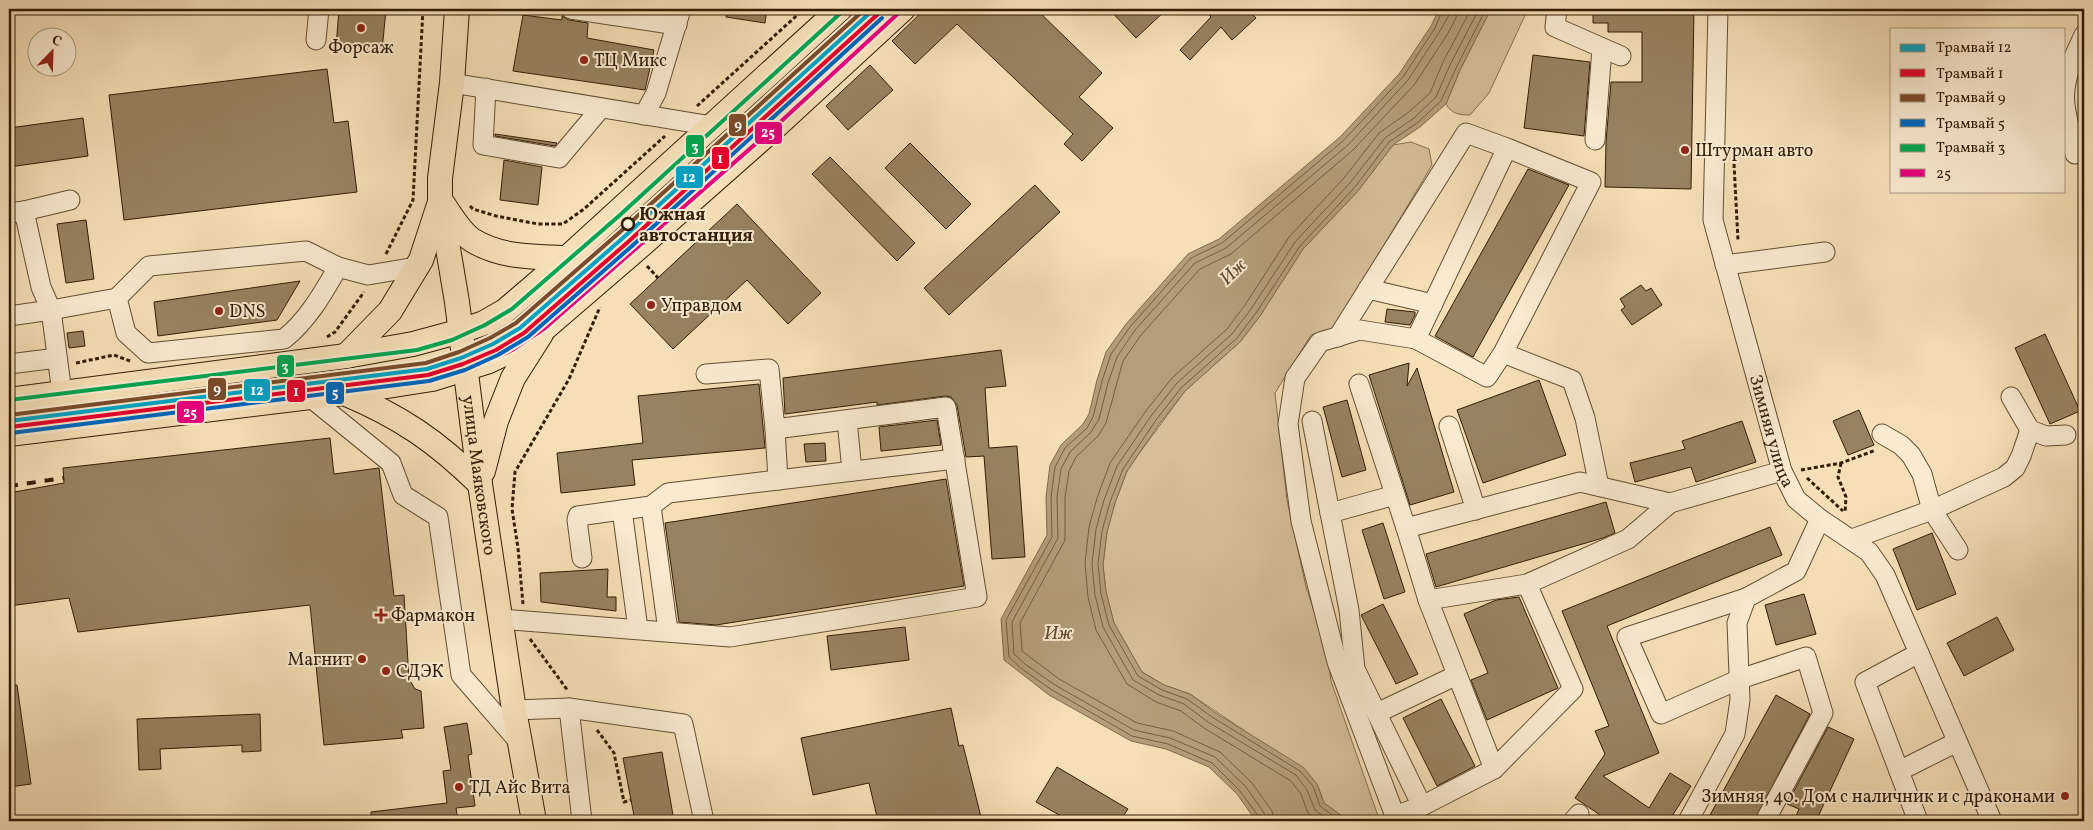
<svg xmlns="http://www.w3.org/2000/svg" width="2093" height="830" font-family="Vollkorn,serif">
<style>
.green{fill:#d5be99;stroke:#836e4e}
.water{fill:#b39d7a;stroke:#7f6a4b}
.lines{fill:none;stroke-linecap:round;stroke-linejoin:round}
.shore{stroke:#725d3f;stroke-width:1}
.building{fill:#978261;stroke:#311d04}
.minor-casing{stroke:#624e31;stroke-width:21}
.major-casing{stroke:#311d04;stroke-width:26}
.path{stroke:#311d04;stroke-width:3;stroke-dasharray:4 2.5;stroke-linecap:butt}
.minor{stroke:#f9ead0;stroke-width:19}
.major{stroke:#f6dfb7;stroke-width:24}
.rail{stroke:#311d04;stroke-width:4;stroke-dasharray:9 9;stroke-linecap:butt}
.bus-1-casing{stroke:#f9ead0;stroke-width:8}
.bus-1{stroke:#e5007d;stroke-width:4}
.tram-1-casing{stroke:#f9ead0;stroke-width:8}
.tram-2-casing{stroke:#f9ead0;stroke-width:8}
.tram-3-casing{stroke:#f9ead0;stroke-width:8}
.tram-4-casing{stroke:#f9ead0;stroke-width:8}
.tram-5-casing{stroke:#f9ead0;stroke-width:8}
.tram-1{stroke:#02a2c4;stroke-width:4}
.tram-2{stroke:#e4002b;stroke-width:4}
.tram-3{stroke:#7a4b2a;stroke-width:4}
.tram-4{stroke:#0065bd;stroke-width:4}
.tram-5{stroke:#00a651;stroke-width:4}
.poi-dot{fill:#8f2418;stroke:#f9ead0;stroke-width:2}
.stop-dot{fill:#f9ead0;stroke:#311d04;stroke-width:2.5}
.labels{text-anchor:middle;stroke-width:4;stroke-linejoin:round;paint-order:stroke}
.poi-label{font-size:18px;fill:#311d04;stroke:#f9ead0;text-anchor:start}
.stop-label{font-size:18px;font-weight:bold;fill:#311d04;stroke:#f9ead0;text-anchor:start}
.street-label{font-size:18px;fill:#311d04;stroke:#f9ead0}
.water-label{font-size:19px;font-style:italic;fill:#5e4a2d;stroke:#f9ead0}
.line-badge{stroke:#f9ead0;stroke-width:2}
.badge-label{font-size:14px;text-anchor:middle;font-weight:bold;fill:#fff}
</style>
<rect width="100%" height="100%" fill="#f6dfb7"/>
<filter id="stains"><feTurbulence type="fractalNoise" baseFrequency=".004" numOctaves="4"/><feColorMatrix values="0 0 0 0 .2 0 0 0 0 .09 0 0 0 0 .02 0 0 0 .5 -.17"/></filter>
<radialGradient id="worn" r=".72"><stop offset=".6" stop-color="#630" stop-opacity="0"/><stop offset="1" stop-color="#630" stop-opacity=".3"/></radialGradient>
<!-- green -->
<g class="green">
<path d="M1491,9H1528L1489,93L1470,115C1460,115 1451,114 1446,104L1460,70Z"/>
<polygon points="1411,142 1429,149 1432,165 1334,329 1311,335 1275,393 1287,500 1306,587 1326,647 1331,681 1378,816 1383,821 1349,821 1324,803 1317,784 1242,729 1190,694 1164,685 1142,672 1114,623 1106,592 1103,565 1107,532 1115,503 1127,471 1141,451 1185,391 1240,342 1260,316 1303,249 1358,191 1393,145"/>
</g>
<!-- water -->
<polygon class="water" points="1439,9 1491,9 1460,70 1446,104 1420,127 1393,145 1358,191 1303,249 1260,316 1240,342 1185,391 1160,423 1127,471 1115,503 1107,532 1103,565 1106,592 1114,623 1142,672 1164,685 1190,694 1214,712 1303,767 1317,784 1324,803 1349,821 1256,821 1237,794 1209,767 1166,749 1131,741 1049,695 1004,660 1001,619 1047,535 1046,497 1050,465 1061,445 1083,424 1089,414 1097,380 1106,352 1126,324 1188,254 1219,239 1340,137 1399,74 1431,26"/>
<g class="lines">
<!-- shore -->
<g class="shore">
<polyline points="1260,821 1259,817 1240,791 1212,763 1168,744 1132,736 1052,690 1022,669 1009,657 1006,620 1052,537 1051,497 1055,467 1065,448 1087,428 1093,417 1102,381 1111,354 1130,327 1191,258 1222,243 1343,141 1403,77 1435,28 1443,9"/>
<polyline points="1266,821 1264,813 1246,787 1215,757 1170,738 1134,730 1055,685 1025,664 1014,654 1012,622 1058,538 1057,497 1061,469 1070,452 1091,432 1099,419 1108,383 1117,357 1135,330 1195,263 1226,248 1348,145 1408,80 1440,31 1449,15 1450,9"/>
<polyline points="1274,821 1272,811 1252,783 1220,752 1173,731 1137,723 1059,679 1022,651 1020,623 1065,540 1065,498 1069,471 1076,457 1098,436 1106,423 1123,361 1141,335 1200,269 1231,254 1353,150 1414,85 1447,35 1456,18 1457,9"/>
<polyline points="1318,821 1308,813 1301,794 1291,781 1204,728 1181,711 1156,702 1127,684 1096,630 1088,597 1085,563 1089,527 1097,498 1110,463 1145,412 1172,378 1227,329 1245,305 1289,237 1344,178 1379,133 1409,112 1430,93 1443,62 1471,9"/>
<polyline points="1330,821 1315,810 1307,790 1296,775 1208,722 1184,704 1159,695 1133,680 1103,627 1095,595 1092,564 1096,529 1104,500 1117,466 1151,416 1177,383 1232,334 1251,309 1295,242 1350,183 1385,138 1414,118 1436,97 1450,65 1479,9"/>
<polyline points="1340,821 1320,806 1313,786 1300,771 1212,717 1187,699 1162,690 1138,676 1109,625 1101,594 1098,564 1102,531 1110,502 1123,469 1156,420 1181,388 1237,338 1256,313 1300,246 1355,187 1389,142 1417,123 1441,101 1456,68 1486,9"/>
</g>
</g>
<!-- building -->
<g class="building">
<polygon points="339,9 386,9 382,51 336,47"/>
<polygon points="727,9 767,9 765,23 726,17"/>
<polygon points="925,9 1036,9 1102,73 1079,97 1113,128 1082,161 1064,144 1073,134 957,24 915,64 892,41"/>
<polygon points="1109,9 1167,9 1136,38"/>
<polygon points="1204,9 1248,9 1256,18 1232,40 1221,27 1190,60 1180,50 1211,17"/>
<polygon points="1593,9 1694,9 1691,189 1605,187 1606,142 1611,82 1642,82 1642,32 1608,32 1608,23 1593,23"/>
<polygon points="523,15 562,20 562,16 569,20 588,23 587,38 654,50 645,90 513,71"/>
<polygon points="1533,55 1590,62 1584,136 1524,128"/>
<polygon points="870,65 893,90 848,130 826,106"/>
<polygon points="327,69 334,123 348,121 357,192 124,220 109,95"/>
<polygon points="83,118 88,156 9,167 9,128"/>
<polygon points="495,134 557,143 555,146 495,136"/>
<polygon points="910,143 971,204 946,229 885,168"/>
<polygon points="830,157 915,243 897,261 812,174"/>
<polygon points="504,160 542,167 538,205 500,200"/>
<polygon points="1528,169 1569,185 1473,357 1435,336"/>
<polygon points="1035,185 1060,212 949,315 924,288"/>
<polygon points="737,204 821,293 788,324 747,280 673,349 630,304"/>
<polygon points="86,220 94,279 66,283 57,224"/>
<polygon points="300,281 277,320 158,336 154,302"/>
<polygon points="1641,285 1646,291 1651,288 1662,305 1632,325 1621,310 1625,307 1620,299"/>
<polygon points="1387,309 1415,312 1415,315 1410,325 1385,322"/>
<polygon points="83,331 85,346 69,348 67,333"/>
<polygon points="2045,334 2080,411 2050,424 2015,348"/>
<polygon points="1001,350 1006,386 985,388 989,448 1017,446 1025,557 992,559 984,456 966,457 957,405 951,397 945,396 877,405 877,402 785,414 783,378"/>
<polygon points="1409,363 1407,386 1417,368 1454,492 1410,505 1369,375"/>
<polygon points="1539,380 1566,455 1483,483 1457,410"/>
<polygon points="759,384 765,448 632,460 635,485 561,493 557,453 643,443 638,396"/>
<polygon points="1347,400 1366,470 1342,477 1323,407"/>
<polygon points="1859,410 1874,445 1848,455 1833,421"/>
<polygon points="937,420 941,445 881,451 879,427"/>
<polygon points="1742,421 1756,462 1696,482 1691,467 1635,482 1630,463 1685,449 1682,441"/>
<polygon points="330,438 334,474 379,468 394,596 404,595 409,679 415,689 421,691 424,728 401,730 403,738 324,745 310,605 78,632 69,598 9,606 9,493 64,483 63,468"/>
<polygon points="825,443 826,461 806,462 804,444"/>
<polygon points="946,479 964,586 716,625 679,622 665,523"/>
<polygon points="1606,502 1615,533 1603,538 1436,587 1426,554"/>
<polygon points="1383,523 1405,592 1384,599 1362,530"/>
<polygon points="1770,527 1782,555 1607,626 1659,753 1603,776 1649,808 1670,773 1691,786 1669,821 1609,821 1575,798 1605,754 1595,731 1609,726 1562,611"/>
<polygon points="1932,533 1956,594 1917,610 1893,549"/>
<polygon points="608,569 607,597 616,597 616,611 541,602 540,573"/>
<polygon points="1804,594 1816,634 1776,645 1765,605"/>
<polygon points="1519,597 1558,688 1487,720 1471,680 1488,673 1464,614 1496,600"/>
<polygon points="1383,604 1418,674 1396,684 1361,615"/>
<polygon points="1997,617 2014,650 1964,676 1947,643"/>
<polygon points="905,627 909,660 831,670 827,636"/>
<polygon points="9,685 17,685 31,784 9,787"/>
<polygon points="1776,695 1810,714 1754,821 1720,821 1710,815"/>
<polygon points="1441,699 1475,766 1437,786 1403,718"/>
<polygon points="951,708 959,746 963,745 982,821 878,821 869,783 813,795 801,738"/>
<polygon points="260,714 261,751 242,752 242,745 160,749 161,769 139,770 137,719"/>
<polygon points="467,723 472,754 468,755 475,806 456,808 458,821 371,821 371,812 447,803 443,771 451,770 444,727"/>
<polygon points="1828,727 1854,739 1816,821 1794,821 1799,809 1787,804"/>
<polygon points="662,752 674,821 635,821 623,758"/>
<polygon points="1057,767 1128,809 1120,821 1070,821 1036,802"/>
</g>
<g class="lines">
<defs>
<g id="minor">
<polyline points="571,9 677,25"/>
<polyline points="1557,9 1555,27 1621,56"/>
<path id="s1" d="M1718,9L1713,220L1782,471L1796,499L1820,519L1869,552L1885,575L1992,821"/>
<polyline points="316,40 319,9"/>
<polyline points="452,83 712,126"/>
<polyline points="486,88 483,145 559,158 601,108"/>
<polyline points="644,115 656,93 681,9"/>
<polyline points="1595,140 1602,48"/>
<path d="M2075,154C2072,138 2067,121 2065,105C2062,81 2074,56 2084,35"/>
<polyline points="24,211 70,200"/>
<polyline points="9,213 24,211 41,287 51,310 117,298 149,266 306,251 338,267 368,275 416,267"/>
<polyline points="1725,265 1825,252"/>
<polyline points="1368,289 1433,304"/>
<path d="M117,298L126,333L148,353L284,339C308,320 323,293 338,267"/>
<polyline points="9,316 51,310 62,393"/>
<polyline points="1338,337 1466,133 1507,148"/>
<polyline points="1416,339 1360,330 1320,342 1295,378 1288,424 1301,521 1337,662 1395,816 1422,806"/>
<polyline points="1503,353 1487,377 1416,339 1507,148 1591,182 1503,353 1572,380 1585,418 1599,486"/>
<polyline points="9,364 57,358"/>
<polyline points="1359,384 1406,528"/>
<polyline points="310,397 391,463 403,495 438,517 461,675 520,743"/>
<polyline points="2011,397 2030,430 2046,436 2066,435"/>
<polyline points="847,420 852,471"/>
<polyline points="1312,421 1349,610 1355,669 1422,806 1494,769"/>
<polyline points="1449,426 1476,510"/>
<polyline points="775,429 778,480"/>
<polyline points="1882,434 1901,445 1911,455 1922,474 1932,510 1958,550"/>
<polyline points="622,510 638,629"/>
<polyline points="1330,513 1395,495"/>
<polyline points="1852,539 1932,510 2004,477 2015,468 2021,456 2030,430"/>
<polyline points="582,558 577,520 578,516 651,506"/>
<polyline points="1527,584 1428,600 1494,769 1573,689 1527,584 1628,539 1670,503"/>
<polyline points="1746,598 1627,637 1661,714 1740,679 1806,657 1823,713 1765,821"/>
<polyline points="1428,600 1406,528 1580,482 1670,503 1782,471"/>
<polyline points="500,619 730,637 977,597 946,407 775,429 769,369 706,374"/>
<polyline points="668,631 651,506 668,493 955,459"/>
<polyline points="569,708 582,821"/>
<polyline points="514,710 569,708 683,724 704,821"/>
<polyline points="1377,713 1457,675"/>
<polyline points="1899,771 1957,742"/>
<polyline points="1573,821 1579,814"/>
<polyline points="1688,821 1735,734 1740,700 1737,623 1746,598 1796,571 1820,519"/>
<polyline points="1918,821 1865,682 1919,653"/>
</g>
<g id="major">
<path id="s2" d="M457,9L452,83L440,178V201L457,302L480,484L514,710L534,821"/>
<path d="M443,204C451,216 460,232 472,240C501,258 535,257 567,258"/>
<polyline points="346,356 390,311 421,260 439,205"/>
<path d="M344,393C401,417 436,441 480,484"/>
<polyline points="9,400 346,356 413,344 461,331 484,323 505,311 567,258 840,9"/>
<polyline points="9,434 343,393 432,379 489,361 512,350 545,328 631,254 776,126 903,9"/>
<polyline points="483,471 496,421 513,378 541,334"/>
</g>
</defs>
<!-- minor casing -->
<use href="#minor" class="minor-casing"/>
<!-- major casing -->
<use href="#major" class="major-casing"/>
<!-- path -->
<g class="path">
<polyline points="697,106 804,9"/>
<polyline points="1734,164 1738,240"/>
<polyline points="470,206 473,209 496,216 538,224 563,224 584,209 665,136"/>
<polyline points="386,254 413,200 423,9"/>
<polyline points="647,266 658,278"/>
<polyline points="327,337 335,332 364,292"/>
<polyline points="76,363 114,355 130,361"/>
<polyline points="1841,463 1838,477 1846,497 1845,513"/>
<polyline points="1801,470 1841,463 1876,450"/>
<polyline points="1807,478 1843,511"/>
<polyline points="523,604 518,548 512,509 515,472 569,379 600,307"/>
<polyline points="530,639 568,691"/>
<polyline points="597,730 614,753 624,802 631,800"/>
</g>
<!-- minor -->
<use href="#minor" class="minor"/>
<!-- major -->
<use href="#major" class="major"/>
<!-- rail -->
<polyline class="rail" points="9,486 64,478"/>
<defs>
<polyline id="bus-1" points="9,434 343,393 432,379 489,361 512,350 545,328 776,126 903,9"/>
</defs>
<!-- bus-1 casing -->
<use href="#bus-1" class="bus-1-casing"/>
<!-- bus-1 -->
<use href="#bus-1" class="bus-1"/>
<defs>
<polyline id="tram-1" points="9,421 427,369 461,358 493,344 520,328 624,237 874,9"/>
<polyline id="tram-2" points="10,427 428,375 463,364 496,350 524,333 628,242 878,14"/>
<polyline id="tram-3" points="9,415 426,363 459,352 490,338 516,323 620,232 865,9"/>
<polyline id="tram-4" points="11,433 429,381 465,370 498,355 528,337 632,246 882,18"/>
<polyline id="tram-5" points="9,400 417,350 452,340 485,325 512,309 620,215 845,9"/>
</defs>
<!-- tram-1 casing -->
<use href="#tram-1" class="tram-1-casing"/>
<!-- tram-2 casing -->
<use href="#tram-2" class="tram-2-casing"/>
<!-- tram-3 casing -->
<use href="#tram-3" class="tram-3-casing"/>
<!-- tram-4 casing -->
<use href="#tram-4" class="tram-4-casing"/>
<!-- tram-5 casing -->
<use href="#tram-5" class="tram-5-casing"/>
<!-- tram-1 -->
<use href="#tram-1" class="tram-1"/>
<!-- tram-2 -->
<use href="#tram-2" class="tram-2"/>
<!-- tram-3 -->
<use href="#tram-3" class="tram-3"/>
<!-- tram-4 -->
<use href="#tram-4" class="tram-4"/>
<!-- tram-5 -->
<use href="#tram-5" class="tram-5"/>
</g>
<!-- markers -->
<g class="poi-dot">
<circle cx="361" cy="28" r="5"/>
<circle cx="584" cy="60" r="5"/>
<circle cx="1685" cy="150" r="5"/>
<circle cx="651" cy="305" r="5"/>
<circle cx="219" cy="311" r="5"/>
<path d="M378.5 607.5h5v5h5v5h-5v5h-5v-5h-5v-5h5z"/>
<circle cx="362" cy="659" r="5"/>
<circle cx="386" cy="671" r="5"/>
<circle cx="459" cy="787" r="5"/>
<circle cx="2065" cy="796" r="5"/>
</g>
<circle class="stop-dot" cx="628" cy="224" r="6"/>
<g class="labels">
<!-- poi labels -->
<g class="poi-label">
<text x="361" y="53" text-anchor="middle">Форсаж</text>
<text x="594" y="66">ТЦ Микс</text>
<text x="1695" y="156">Штурман авто</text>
<text x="661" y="311">Управдом</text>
<text x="229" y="317">DNS</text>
<text x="391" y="621">Фармакон</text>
<text x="352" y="665" text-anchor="end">Магнит</text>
<text x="396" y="677">СДЭК</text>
<text x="469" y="793">ТД Айс Вита</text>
<text x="2055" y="802" text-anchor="end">Зимняя, 40. Дом с наличник и с драконами</text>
</g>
<!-- stop labels -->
<g class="stop-label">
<text x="639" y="220">Южная<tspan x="639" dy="21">автостанция</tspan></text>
</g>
<!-- street labels -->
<g class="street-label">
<text dy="6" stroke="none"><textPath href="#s1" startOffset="430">Зимняя улица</textPath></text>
<text dy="6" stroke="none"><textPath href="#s2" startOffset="470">улица Маяковского</textPath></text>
</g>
<!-- water labels -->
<g class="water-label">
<text transform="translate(1232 271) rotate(-44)" y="7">Иж</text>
<text x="1058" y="639">Иж</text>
</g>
</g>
<g class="line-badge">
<rect x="728" y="113" width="19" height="24" rx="5" fill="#7a4b2a"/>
<rect x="754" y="121" width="29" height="24" rx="5" fill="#e5007d"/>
<rect x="685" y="134" width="20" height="24" rx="5" fill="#00a651"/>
<rect x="711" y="146" width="19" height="24" rx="5" fill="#e4002b"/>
<rect x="675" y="165" width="29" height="24" rx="5" fill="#02a2c4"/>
<rect x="276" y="354" width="19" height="24" rx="5" fill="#00a651"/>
<rect x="207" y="377" width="20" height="24" rx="5" fill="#7a4b2a"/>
<rect x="243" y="378" width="28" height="24" rx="5" fill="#02a2c4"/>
<rect x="286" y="379" width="20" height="24" rx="5" fill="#e4002b"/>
<rect x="325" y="381" width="20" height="24" rx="5" fill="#0065bd"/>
<rect x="176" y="400" width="29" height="24" rx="5" fill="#e5007d"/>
</g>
<g class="badge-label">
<text x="738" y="130">9</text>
<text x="768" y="137">25</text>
<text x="695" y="151">3</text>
<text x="720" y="163">1</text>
<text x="689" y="182">12</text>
<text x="285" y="371">3</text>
<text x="217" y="394">9</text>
<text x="257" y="395">12</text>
<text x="296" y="396">1</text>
<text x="335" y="397">5</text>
<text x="190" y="417">25</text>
</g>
<!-- margin -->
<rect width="2093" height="830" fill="none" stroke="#f6dfb7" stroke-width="30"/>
<rect x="10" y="10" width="2073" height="810" fill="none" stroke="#311d04" stroke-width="2.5"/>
<rect x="15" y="15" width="2063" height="800" fill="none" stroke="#311d04"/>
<!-- legend -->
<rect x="1890" y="28" width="175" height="165" fill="#f9ead0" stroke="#a9987e"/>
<rect x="1900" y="44" width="25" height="8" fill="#02a2c4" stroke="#a9987e"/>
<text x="1936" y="52" font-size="15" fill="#311d04">Трамвай 12</text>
<rect x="1900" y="69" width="25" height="8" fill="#e4002b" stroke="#a9987e"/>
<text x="1936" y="78" font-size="15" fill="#311d04">Трамвай 1</text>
<rect x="1900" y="94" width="25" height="8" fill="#7a4b2a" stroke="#a9987e"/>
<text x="1936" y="102" font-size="15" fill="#311d04">Трамвай 9</text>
<rect x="1900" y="119" width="25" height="8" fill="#0065bd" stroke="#a9987e"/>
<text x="1936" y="128" font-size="15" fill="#311d04">Трамвай 5</text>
<rect x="1900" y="144" width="25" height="8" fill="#00a651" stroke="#a9987e"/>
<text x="1936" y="152" font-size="15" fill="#311d04">Трамвай 3</text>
<rect x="1900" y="169" width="25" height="8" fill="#e5007d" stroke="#a9987e"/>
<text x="1936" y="178" font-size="15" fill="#311d04">25</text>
<!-- north arrow -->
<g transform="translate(52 52) rotate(23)"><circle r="24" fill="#f9ead0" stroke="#a9987e"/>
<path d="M0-4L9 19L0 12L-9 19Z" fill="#8f2418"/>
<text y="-8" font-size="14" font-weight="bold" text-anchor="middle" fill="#311d04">С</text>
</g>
<rect width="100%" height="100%" filter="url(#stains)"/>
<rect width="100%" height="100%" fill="url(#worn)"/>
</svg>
